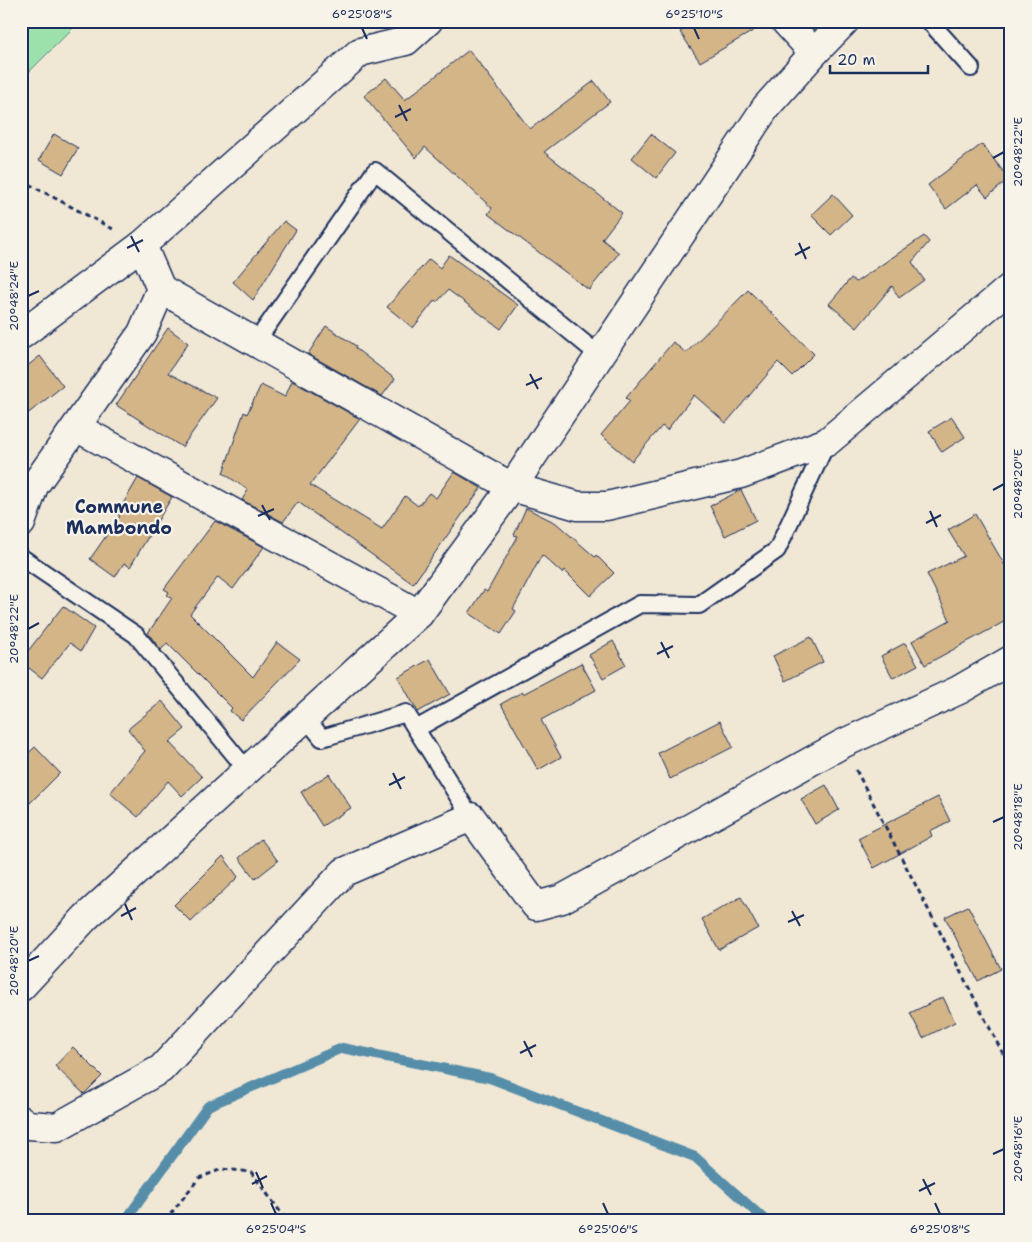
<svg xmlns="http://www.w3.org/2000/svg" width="1032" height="1242" font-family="'Shantell Sans',sans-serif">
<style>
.green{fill:#9ce0ac;stroke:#5c8885}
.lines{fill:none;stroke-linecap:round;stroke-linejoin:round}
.stream{stroke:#568da9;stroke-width:10}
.building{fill:#d4b588;stroke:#1b2f5e}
.service-casing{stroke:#1b2f5e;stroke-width:20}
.minor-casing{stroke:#1b2f5e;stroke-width:31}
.path{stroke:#1b2f5e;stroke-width:3;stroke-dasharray:5 4;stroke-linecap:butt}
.service{stroke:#f7f3e8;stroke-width:16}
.minor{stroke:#f7f3e8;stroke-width:28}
.ticks{fill:none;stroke:#1b2f5e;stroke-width:2}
.labels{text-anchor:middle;stroke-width:4.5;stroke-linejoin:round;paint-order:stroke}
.quarter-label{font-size:18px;font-weight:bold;fill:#1b2f5e;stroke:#f7f3e8}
.neatline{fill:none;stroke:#1b2f5e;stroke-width:2}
.ticks-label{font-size:12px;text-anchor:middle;fill:#1b2f5e}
</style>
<rect width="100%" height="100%" fill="#f0e7d5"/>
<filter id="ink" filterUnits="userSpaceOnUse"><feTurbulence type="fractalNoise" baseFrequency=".02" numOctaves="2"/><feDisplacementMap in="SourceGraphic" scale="10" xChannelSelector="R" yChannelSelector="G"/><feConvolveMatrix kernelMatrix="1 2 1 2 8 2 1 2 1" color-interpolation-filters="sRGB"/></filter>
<g filter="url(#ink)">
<!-- green -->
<polygon class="green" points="21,21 80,21 21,80"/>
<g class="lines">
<!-- stream -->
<polyline class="stream" points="125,1221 208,1106 342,1048 490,1078 695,1157 766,1221"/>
</g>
<!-- building -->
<g class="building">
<polygon points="697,21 770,21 700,62 680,32"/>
<polygon points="469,50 530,129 594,81 610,102 544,152 622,213 602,239 619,253 589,290 488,214 492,208 425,147 416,158 364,96 386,78 405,100"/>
<polygon points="54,134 78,148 63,174 39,160"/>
<polygon points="651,134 675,153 656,178 632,158"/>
<polygon points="982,144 1009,179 987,197 977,185 946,209 928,185"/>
<polygon points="833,194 852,215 831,235 811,215"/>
<polygon points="284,221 296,230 253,300 233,282"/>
<polygon points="924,236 929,242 912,262 924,280 899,298 892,286 857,328 829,304 851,278 856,282"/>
<polygon points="449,255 518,305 501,329 448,290 437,302 435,300 413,328 387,307 429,259 440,268"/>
<polygon points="748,290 814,354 792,376 778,362 726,423 694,395 667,430 662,426 632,461 601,435 630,401 626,398 673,342 686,353"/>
<polygon points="326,326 356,346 355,348 395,379 382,396 308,354"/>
<polygon points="168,328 188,343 168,373 217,398 182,447 116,405"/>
<polygon points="40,356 63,386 21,419 21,371"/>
<polygon points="292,381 360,419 310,485 382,529 405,496 418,506 429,493 436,498 454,472 481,488 413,584 298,502 283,522 242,500 248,490 223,473 244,412 247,414 261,385 285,397"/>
<polygon points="952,417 965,437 942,452 929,431"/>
<polygon points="138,478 172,497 130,567 124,563 115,577 90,559 120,516 117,514"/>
<polygon points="741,490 756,520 725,536 710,506"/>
<polygon points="526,508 556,523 595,557 596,555 614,573 590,596 564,570 562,573 542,555 513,609 516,611 501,634 469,613 484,590 487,592 518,536 514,535"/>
<polygon points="975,514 1011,576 1011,618 925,665 912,641 950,620 927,574 964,556 948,530"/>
<polygon points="215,521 264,547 233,589 218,577 190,614 253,677 277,642 300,659 241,720 230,711 232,708 167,643 161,650 148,633 172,598 167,595 169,592 164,589"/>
<polygon points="63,606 94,628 81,651 70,643 42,678 21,662 21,660"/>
<polygon points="811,637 823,662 785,681 773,656"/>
<polygon points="613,641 626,665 603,678 589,655"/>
<polygon points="905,643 918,665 893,678 881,656"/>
<polygon points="430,659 450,694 418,712 398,677"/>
<polygon points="581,663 596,690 541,720 561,757 538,770 501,704 522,692 523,694"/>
<polygon points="162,701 185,729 169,742 202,777 182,796 168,781 138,817 110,793 145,751 128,729"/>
<polygon points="720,721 733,747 670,779 658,753"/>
<polygon points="35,747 60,773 21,812 21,760"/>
<polygon points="329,774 351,808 322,826 301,792"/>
<polygon points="826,785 839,810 815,824 801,799"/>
<polygon points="938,797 950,821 930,831 932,836 874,868 858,838"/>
<polygon points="261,839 278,861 255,879 239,858"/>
<polygon points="223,856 238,877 191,922 174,905"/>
<polygon points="741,897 758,928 719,950 702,919"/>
<polygon points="968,906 1001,969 978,981 945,917"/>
<polygon points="943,997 955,1022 923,1038 910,1013"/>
<polygon points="73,1047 102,1076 84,1094 55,1066"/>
</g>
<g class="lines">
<defs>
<g id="service">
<polyline points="929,21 971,68"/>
<polyline points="256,342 375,171 600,356"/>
<polyline points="21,557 136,635 247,770"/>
<polyline points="305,717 322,738 406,713 471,817"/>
<polyline points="416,729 640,604 699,605 777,550 827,442"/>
</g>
<g id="minor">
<polyline points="785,21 814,53"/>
<polyline points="161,289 512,487 578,506 607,506 741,474 827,442 1011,287"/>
<polyline points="21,335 142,245"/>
<polyline points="76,427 419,614"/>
<polyline points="21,523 34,486 142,333 161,289 142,245 360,52 406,41 428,21"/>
<polyline points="21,987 86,917 419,614 512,487 766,107 814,53 845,21"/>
<polyline points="21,1120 28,1125 57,1127 161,1069 344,872 471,817 536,906 562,899 842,744 959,690 1011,660"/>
</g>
</defs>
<!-- service casing -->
<use href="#service" class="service-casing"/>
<!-- minor casing -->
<use href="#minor" class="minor-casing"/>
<!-- path -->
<g class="path">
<polyline points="21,180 113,229"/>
<polyline points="856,770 1011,1069"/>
<polyline points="165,1221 199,1178 222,1169 251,1172 287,1221"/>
</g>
<!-- service -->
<use href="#service" class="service"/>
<!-- minor -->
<use href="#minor" class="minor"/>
</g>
</g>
<!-- ticks -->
<path class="ticks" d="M362,28L367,39M694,28L699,39M399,105L407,121M395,117L411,109M993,158L1004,152M131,236L139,252M799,243L806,259M127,248L143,240M795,255L810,247M28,296L39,291M530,374L538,389M526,385L542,378M993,490L1004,484M262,505L270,520M930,511L937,527M258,516L274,509M926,523L941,515M28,629L39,623M661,642L669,658M657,654L673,646M393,773L401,789M389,785L405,777M993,822L1004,817M125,904L132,920M792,911L800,926M121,916L136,908M788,922L804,915M28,961L39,956M524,1041L532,1057M520,1053L536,1045M993,1154L1004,1149M256,1172L263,1188M923,1179L931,1195M252,1184L267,1176M919,1191L935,1183M271,1203L276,1214M603,1203L608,1214M935,1203L940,1214"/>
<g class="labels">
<!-- quarter labels -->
<g class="quarter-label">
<text x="119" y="513">Commune<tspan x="119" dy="21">Mambondo</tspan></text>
</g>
</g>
<!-- margin -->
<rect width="1032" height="1242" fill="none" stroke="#f7f3e8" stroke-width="55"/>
<!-- scale -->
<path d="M830 65v8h98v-8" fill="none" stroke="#1b2f5e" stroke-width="2.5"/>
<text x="837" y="65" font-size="15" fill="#1b2f5e" stroke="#f7f3e8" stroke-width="4" paint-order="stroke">20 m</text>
<rect x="28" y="28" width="976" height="1186" class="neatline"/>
<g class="ticks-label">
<text x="362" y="18">6°25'08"S</text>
<text x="694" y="18">6°25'10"S</text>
<text transform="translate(1018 152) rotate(-90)" y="4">20°48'22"E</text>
<text transform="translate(14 296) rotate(-90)" y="4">20°48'24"E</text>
<text transform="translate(1018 484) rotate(-90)" y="4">20°48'20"E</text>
<text transform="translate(14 629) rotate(-90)" y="4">20°48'22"E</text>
<text transform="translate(1018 817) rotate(-90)" y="4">20°48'18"E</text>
<text transform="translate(14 961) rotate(-90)" y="4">20°48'20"E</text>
<text transform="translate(1018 1149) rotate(-90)" y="4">20°48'16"E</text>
<text x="276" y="1233">6°25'04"S</text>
<text x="608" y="1233">6°25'06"S</text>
<text x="940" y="1233">6°25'08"S</text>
</g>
</svg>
